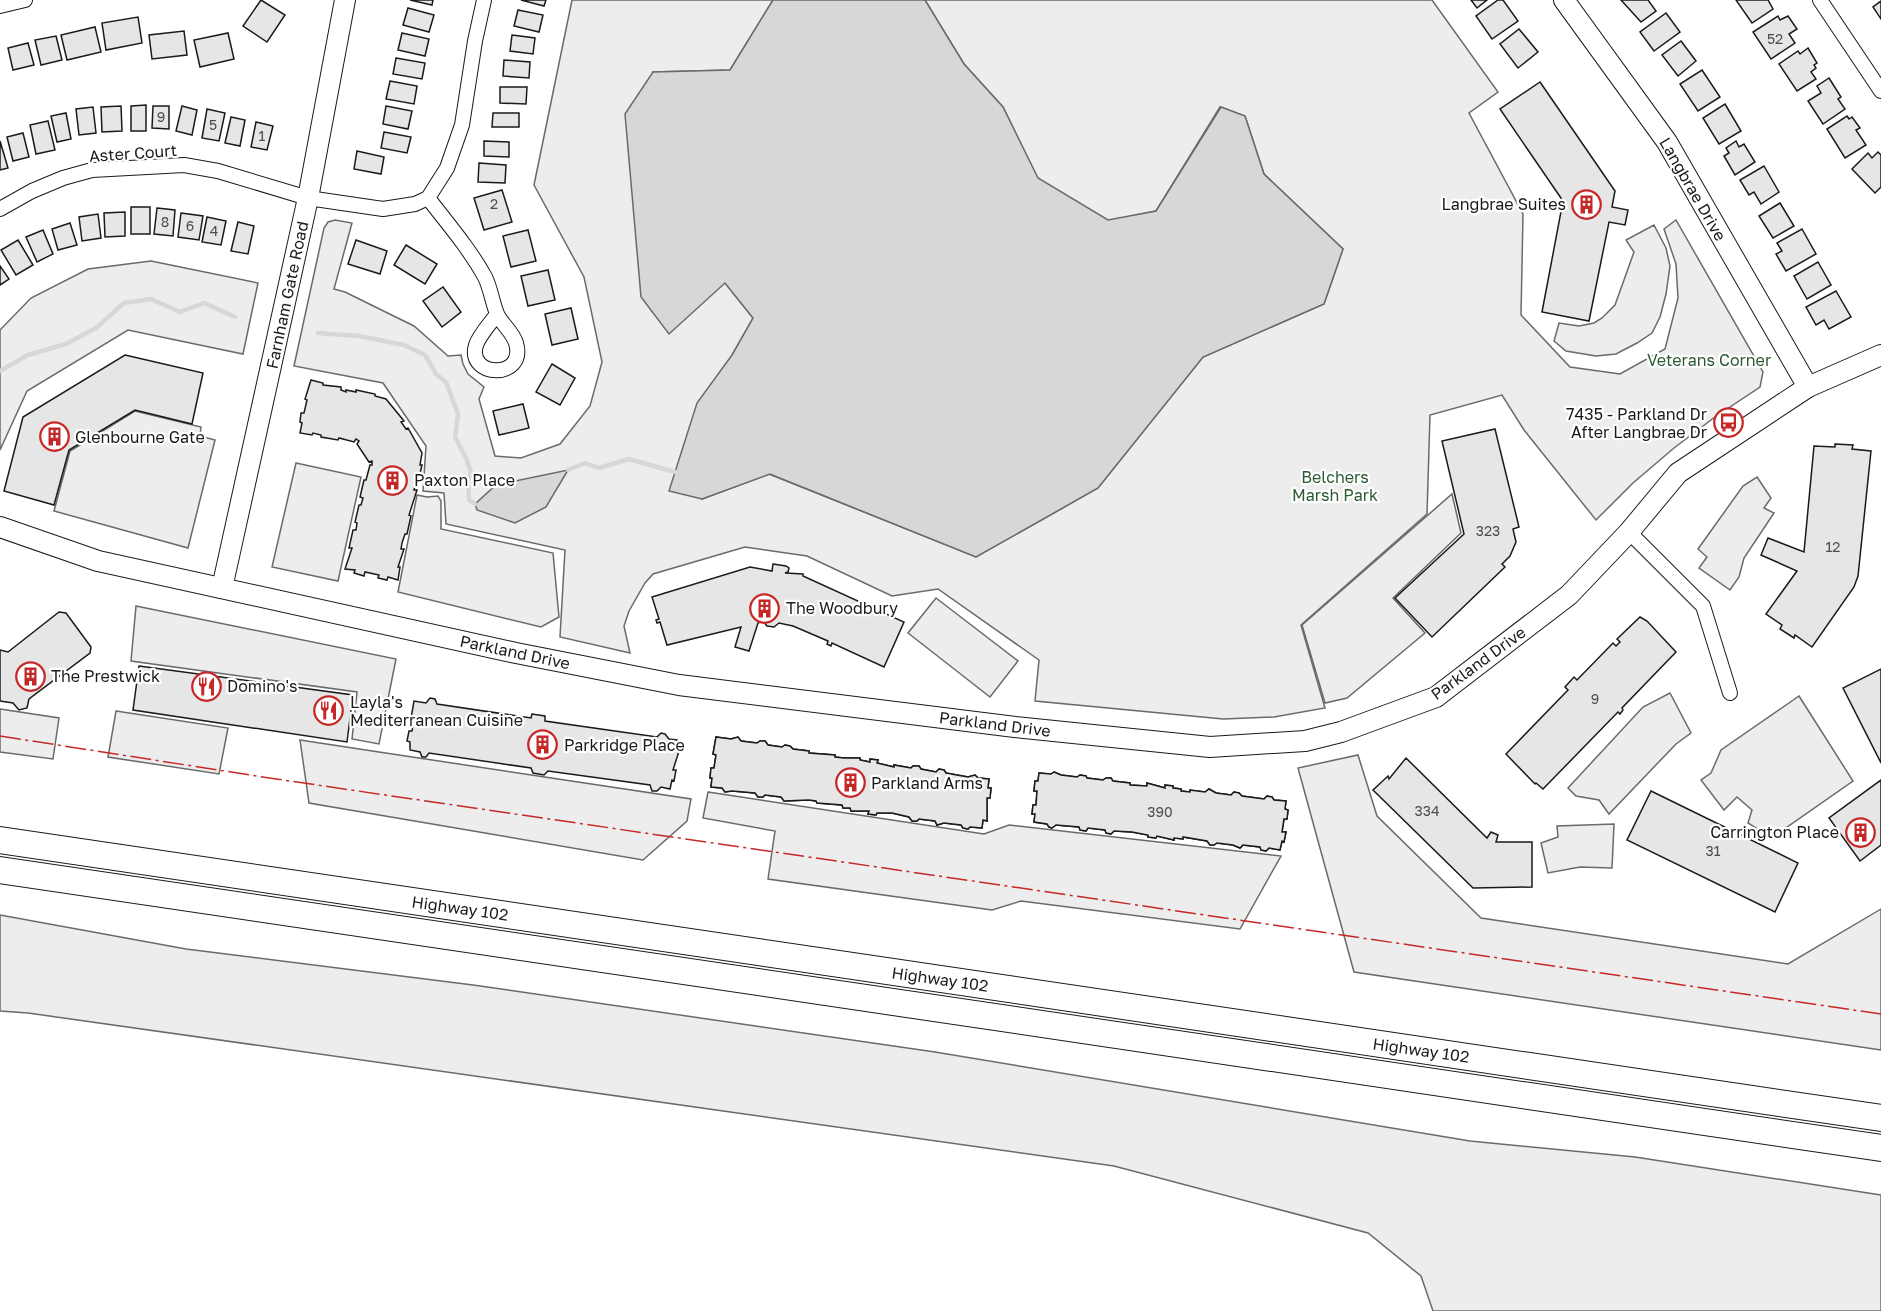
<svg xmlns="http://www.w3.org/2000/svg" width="1881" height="1311" font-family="'Golos Text',sans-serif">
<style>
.built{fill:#ededed;stroke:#6a6a6a;stroke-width:1.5}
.water{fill:#d7d7d7;stroke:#6a6a6a;stroke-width:1.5}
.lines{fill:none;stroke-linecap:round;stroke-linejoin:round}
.stream{stroke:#d7d7d7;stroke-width:4.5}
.building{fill:#e6e6e6;stroke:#1a1a1a;stroke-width:1.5}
.street-casing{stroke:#1a1a1a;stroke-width:16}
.secondary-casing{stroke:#1a1a1a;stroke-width:22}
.highway-casing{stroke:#1a1a1a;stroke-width:28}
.street{stroke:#fff;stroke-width:14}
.secondary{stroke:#fff;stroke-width:20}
.highway{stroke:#fff;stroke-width:26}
.power{stroke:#c62828;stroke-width:1.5;stroke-dasharray:21 4.5 3 4.5;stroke-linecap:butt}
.labels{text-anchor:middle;stroke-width:4.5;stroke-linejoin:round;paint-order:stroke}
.number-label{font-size:14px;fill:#4d4d4d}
.street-label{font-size:16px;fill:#1a1a1a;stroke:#fff}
.poi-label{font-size:16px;fill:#1a1a1a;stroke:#fff;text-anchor:start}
.park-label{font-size:16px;fill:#2b5a34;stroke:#fff}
</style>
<rect width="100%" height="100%" fill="#fff"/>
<!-- built -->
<g class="built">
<polygon points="572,0 773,0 730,70 653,72 725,283 753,318 732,355 702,499 769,474 976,557 1098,488 1203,357 1324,304 1343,249 1264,174 1245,116 1220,107 1156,211 1108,221 1038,179 1003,107 964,64 925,0 1432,0 1498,92 1469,113 1523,214 1521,315 1570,367 1620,374 1665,349 1678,298 1676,264 1664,229 1676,220 1763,372 1760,387 1715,417 1674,448 1633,483 1596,520 1524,430 1502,395 1430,415 1427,514 1301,625 1325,708 1274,717 1223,719 1035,701 1039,660 938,589 892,596 807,556 745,547 653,574 645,583 629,611 624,626 630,653 560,637 565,550 446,524 444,493 423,491 426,446 383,383 294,366 324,228 328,222 335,220 352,223 334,289 345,292 414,326 448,356 461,355 463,364 468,374 484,387 479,399 495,456 521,458 560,444 590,406 602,362 584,277 534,185"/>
<polygon points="1654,225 1666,248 1670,266 1666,294 1660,317 1652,333 1637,343 1616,354 1596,356 1566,351 1554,341 1559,323 1579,326 1594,323 1602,318 1615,305 1634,252 1626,240"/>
<polygon points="151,261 258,283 243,354 128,330 27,391 0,450 0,330 31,298 88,269"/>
<polygon points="135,411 201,427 200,436 215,440 188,548 54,511 70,451"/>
<polygon points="296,463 361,477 338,581 272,567"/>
<polygon points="1757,477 1771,498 1764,508 1774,513 1744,558 1739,577 1730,590 1699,568 1707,557 1698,549 1743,486"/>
<polygon points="1452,494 1461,533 1393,598 1425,633 1347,698 1325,703 1302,625"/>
<polygon points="417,495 427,497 438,496 441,501 441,529 553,553 559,617 541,627 398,592"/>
<polygon points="936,598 1018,661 990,697 908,633"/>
<polygon points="136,606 396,659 379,744 352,739 357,692 131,661"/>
<polygon points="1670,693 1691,733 1676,744 1609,814 1599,800 1576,796 1568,788 1643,707"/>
<polygon points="1799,696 1853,781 1787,827 1774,832 1762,832 1748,823 1752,810 1737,797 1724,810 1701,780 1711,773 1721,750"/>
<polygon points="0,709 59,718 53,759 0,752"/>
<polygon points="116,711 228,728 219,774 108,757"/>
<polygon points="300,740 379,752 691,799 687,821 643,860 309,803"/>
<polygon points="1358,755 1377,816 1481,918 1788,964 1881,909 1881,1050 1354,972 1298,768"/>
<polygon points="708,792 984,834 1009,825 1281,856 1240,929 1021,901 992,910 768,879 775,831 703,818"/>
<polygon points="1614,824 1612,868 1580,867 1548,873 1541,843 1558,837 1557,826"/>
<polygon points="0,915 186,949 473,985 935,1052 1470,1141 1635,1157 1881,1195 1881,1311 1433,1311 1421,1276 1368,1233 1114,1166 28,1013 0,1011"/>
</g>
<!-- water -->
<g class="water">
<polygon points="773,0 925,0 964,64 1003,107 1038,178 1108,220 1156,211 1221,107 1245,116 1264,174 1343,249 1324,304 1203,357 1098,488 976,557 770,474 702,499 669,491 697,403 732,355 753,318 725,283 669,334 641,297 625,114 653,72 730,70"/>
<polygon points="568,470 546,507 515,523 477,510 475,504 496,485"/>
</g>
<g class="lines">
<!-- stream -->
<g class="stream">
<polyline points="318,333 359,336 404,345 425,355 436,374 446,382 458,414 455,437 467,460 471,473 468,480 469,500 475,504"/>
<polyline points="0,371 28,355 66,344 96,328 124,303 151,299 180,312 204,303 235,317"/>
<polyline points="568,470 585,463 599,468 629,459 675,472"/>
</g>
</g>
<!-- building -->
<g class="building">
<polygon points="261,0 285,15 267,42 243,26"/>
<polygon points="410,0 433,0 432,5"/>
<polygon points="521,0 546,0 544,6"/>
<polygon points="1471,0 1487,0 1477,8"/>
<polygon points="1498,0 1503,0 1518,21 1492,39 1476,16"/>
<polygon points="1621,0 1648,0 1656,11 1641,22"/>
<polygon points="1736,0 1768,0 1773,9 1752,23"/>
<polygon points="1881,1 1881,19 1873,7"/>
<polygon points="408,8 434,15 429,32 403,25"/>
<polygon points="518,10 543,15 539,32 514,26"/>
<polygon points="1666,13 1680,32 1654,51 1640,32"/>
<polygon points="1778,16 1780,20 1788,16 1797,29 1789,34 1795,43 1771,59 1753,32"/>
<polygon points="138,17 142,43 106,50 102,23"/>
<polygon points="95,27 101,52 67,60 61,35"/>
<polygon points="1519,29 1538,52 1518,68 1500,44"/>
<polygon points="184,31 187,55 152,59 149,35"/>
<polygon points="228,33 234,59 200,67 194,40"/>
<polygon points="402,33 429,39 425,56 398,50"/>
<polygon points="512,35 535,38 533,54 510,51"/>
<polygon points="56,36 62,60 41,65 35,40"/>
<polygon points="1681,41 1696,61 1678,76 1662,55"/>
<polygon points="28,43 34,65 13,70 8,48"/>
<polygon points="1808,48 1817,63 1814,65 1816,68 1811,72 1816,79 1797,91 1779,64 1798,51 1800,54"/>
<polygon points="396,58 425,63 422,79 393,74"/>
<polygon points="504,60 530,62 529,78 503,76"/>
<polygon points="1702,70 1720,97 1698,111 1680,84"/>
<polygon points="1829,78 1841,97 1838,99 1845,109 1823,124 1808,101 1821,93 1817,86"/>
<polygon points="390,81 417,86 414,104 386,99"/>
<polygon points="1540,82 1615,191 1612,207 1628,210 1625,225 1609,222 1589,321 1542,312 1563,201 1500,109"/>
<polygon points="500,87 527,87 526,104 500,103"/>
<polygon points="1725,104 1741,131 1719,144 1703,118"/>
<polygon points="146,105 146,131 131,131 131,106"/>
<polygon points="121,106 122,131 102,132 101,107"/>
<polygon points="153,106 169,106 169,129 152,128"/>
<polygon points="182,106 197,110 192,135 176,131"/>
<polygon points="386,106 412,111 408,129 383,124"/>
<polygon points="93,107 96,133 79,135 76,109"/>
<polygon points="207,109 225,113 219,141 202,138"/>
<polygon points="66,113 71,139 57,142 51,116"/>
<polygon points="493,113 519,113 519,127 492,127"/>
<polygon points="1847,116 1849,119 1852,117 1860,128 1856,130 1866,145 1845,158 1827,129"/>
<polygon points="231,117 245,120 240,146 225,143"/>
<polygon points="48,121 55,150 36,154 30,125"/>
<polygon points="256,122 273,126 267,150 251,147"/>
<polygon points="384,132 411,137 407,153 381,148"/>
<polygon points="23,133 29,157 13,161 7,137"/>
<polygon points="0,141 8,168 0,170"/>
<polygon points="484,141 509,142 509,157 484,156"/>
<polygon points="1736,141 1739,147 1744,144 1755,162 1735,175 1724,156 1729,153 1726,148"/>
<polygon points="357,151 384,157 381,174 354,169"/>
<polygon points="1878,152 1881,155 1881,187 1875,193 1852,169 1868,153 1872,158"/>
<polygon points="479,163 506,165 505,183 478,182"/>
<polygon points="1764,166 1779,192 1761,204 1754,192 1749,195 1740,180"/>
<polygon points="502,190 512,222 484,230 474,198"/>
<polygon points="1780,203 1794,226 1773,238 1759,216"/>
<rect x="131" y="207" width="19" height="27"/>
<polygon points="157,208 175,210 173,236 154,234"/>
<polygon points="125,212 125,236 105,237 104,213"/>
<polygon points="181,213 203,216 199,240 178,237"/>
<polygon points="98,214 101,238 82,241 79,217"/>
<polygon points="207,217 226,221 221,245 202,242"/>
<polygon points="238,222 254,226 248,254 231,251"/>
<polygon points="70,223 77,245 58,250 52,229"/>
<polygon points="1802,229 1816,254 1786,271 1776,254 1782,251 1777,243"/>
<polygon points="43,230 53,254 37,262 26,237"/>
<polygon points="528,230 536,261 511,267 503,236"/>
<polygon points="18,240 33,265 16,275 1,250"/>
<polygon points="356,240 387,251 380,274 348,264"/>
<polygon points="406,245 437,264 425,284 394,265"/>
<polygon points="1818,262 1831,285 1807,299 1794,276"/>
<polygon points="0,266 9,279 0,285"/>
<polygon points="548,270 555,300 528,306 521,276"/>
<polygon points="443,287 461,312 442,327 423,301"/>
<polygon points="1836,291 1851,317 1829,329 1824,320 1816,325 1806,307"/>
<polygon points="571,308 578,339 552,345 545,314"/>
<polygon points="125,355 203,373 192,424 135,410 69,450 54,505 4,491 23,417"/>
<polygon points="552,364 575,378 560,405 536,392"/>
<polygon points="311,380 323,383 323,385 341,387 341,390 346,392 346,390 356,392 356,390 375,394 375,396 386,399 404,421 401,422 406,429 408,428 422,453 420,465 422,465 418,483 416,482 414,490 417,490 409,515 411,516 407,534 405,534 402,543 401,549 404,549 398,567 400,567 398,580 388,577 387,580 378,578 379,575 365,572 364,576 354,573 355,570 345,569 352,548 349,548 353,530 356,530 357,523 355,522 359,505 361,505 363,498 360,497 364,480 366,480 370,465 372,465 372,461 369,462 357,444 359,441 356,439 354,442 339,438 338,440 321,437 321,435 313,433 312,435 300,433 302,423 300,422 301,413 304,413 307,400 305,399"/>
<polygon points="523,404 529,428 499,435 493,411"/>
<polygon points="1495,429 1519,527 1513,529 1516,542 1510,556 1502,564 1505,567 1432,637 1395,598 1464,534 1442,441"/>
<polygon points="1835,444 1853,445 1852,449 1871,451 1858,576 1854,587 1812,647 1795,635 1794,638 1780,629 1782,625 1766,614 1797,571 1761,555 1768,538 1804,552 1814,446 1835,447"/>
<polygon points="773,564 786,566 789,568 788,572 785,573 803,574 803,576 904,622 884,667 832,643 831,646 827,644 828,641 793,626 779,623 774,627 767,626 763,621 758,623 749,651 735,647 741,627 667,645 660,622 657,623 656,620 659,619 652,597 750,567 772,571"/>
<polygon points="59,612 66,613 91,647 90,653 29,699 27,708 19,710 13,703 0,701 0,650 8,652"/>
<polygon points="1640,617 1647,621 1676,652 1622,708 1623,710 1620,714 1618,712 1543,789 1536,783 1535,784 1506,754 1568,690 1565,687 1574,677 1577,680 1613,643 1616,646 1620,642 1617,639"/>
<polygon points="139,666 353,695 347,742 133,710"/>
<polygon points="1881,669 1881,763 1843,688"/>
<polygon points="430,698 435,699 437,704 531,718 532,714 545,716 545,721 657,737 661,733 665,734 669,739 677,740 677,748 680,748 673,770 676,770 674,781 672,780 670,789 661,787 657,791 652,791 650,785 548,771 544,775 533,773 531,768 429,753 426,757 422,757 420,752 410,750 410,742 407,741 409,731 412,731 414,719 411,718 414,701 426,703"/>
<polygon points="716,737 731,739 738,737 741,741 757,743 760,741 765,741 768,745 782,747 785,745 790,746 793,749 809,751 809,753 835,755 835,757 844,758 860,758 860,760 870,762 870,759 878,760 877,763 894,767 894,765 911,768 913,766 919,766 921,769 936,772 939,769 944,770 946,773 968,777 975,775 978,778 989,779 988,788 991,788 990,798 987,798 987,821 983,820 982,828 970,827 968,829 963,828 961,825 944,823 937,825 935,821 919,819 917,821 912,821 909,817 892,813 877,813 876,815 868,814 869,811 851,811 850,808 843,808 842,805 817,803 816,801 809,800 784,801 781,797 765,795 763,797 758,797 755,793 732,791 725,792 722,788 711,787 712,778 710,778 711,768 714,768 716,755 713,754"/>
<polygon points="716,737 731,739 738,737 741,741 757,743 760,741 765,741 768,745 782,747 785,745 790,746 793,749 809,751 809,753 835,755 835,757 844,758 860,758 860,760 870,762 870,759 878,760 877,763 894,767 894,765 911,768 913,766 919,766 921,769 936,772 939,769 944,770 946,773 968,777 975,775 978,778 989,779 988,788 991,788 990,798 987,798 987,821 983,820 982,828 970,827 968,829 963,828 961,825 944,823 937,825 935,821 919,819 917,821 912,821 909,817 892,813 877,813 876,815 868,814 869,811 851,811 850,808 843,808 842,805 817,803 816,801 809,800 784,801 781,797 765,795 763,797 758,797 755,793 732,791 725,792 722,788 711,787 712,778 710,778 711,768 714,768 716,755 713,754"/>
<polygon points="1406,758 1487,838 1491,832 1498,835 1496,842 1532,842 1532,887 1473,888 1373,790 1388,776 1389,779"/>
<polygon points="1054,772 1061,775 1077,777 1080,775 1086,776 1087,778 1103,780 1106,778 1111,778 1113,781 1130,783 1130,785 1147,786 1147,783 1165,788 1165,785 1173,786 1173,788 1181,789 1181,791 1190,792 1190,790 1205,792 1209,789 1216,793 1231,795 1234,792 1239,793 1242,796 1264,799 1267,796 1272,797 1274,800 1286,801 1285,809 1288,810 1287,819 1284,819 1282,832 1286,832 1284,842 1282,841 1280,850 1269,848 1266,851 1261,850 1260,847 1243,845 1240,848 1233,845 1217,843 1214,845 1210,845 1207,841 1183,837 1183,839 1174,838 1174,840 1157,836 1156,838 1148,837 1148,835 1132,832 1114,831 1111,834 1106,833 1105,830 1088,828 1086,831 1080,830 1079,827 1056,825 1052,828 1049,827 1047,824 1034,822 1035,814 1032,814 1033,805 1036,805 1037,791 1034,791 1035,781 1038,781 1039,773 1051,774"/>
<polygon points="1054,772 1061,775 1077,777 1080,775 1086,776 1087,778 1103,780 1106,778 1111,778 1113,781 1130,783 1130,785 1147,786 1147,783 1165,788 1165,785 1173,786 1173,788 1181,789 1181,791 1190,792 1190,790 1205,792 1209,789 1216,793 1231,795 1234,792 1239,793 1242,796 1264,799 1267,796 1272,797 1274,800 1286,801 1285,809 1288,810 1287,819 1284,819 1282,832 1286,832 1284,842 1282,841 1280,850 1269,848 1266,851 1261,850 1260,847 1243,845 1240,848 1233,845 1217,843 1214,845 1210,845 1207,841 1183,837 1183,839 1174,838 1174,840 1157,836 1156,838 1148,837 1148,835 1132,832 1114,831 1111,834 1106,833 1105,830 1088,828 1086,831 1080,830 1079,827 1056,825 1052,828 1049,827 1047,824 1034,822 1035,814 1032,814 1033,805 1036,805 1037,791 1034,791 1035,781 1038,781 1039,773 1051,774"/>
<polygon points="1881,780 1881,845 1860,861 1829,818"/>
<polygon points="1651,791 1798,863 1775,912 1627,840"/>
</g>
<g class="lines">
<defs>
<g id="street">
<polyline points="1820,0 1881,91"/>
<polyline points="0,6 25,0"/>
<path d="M428,198C448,224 469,248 485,277C491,289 493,306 498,316C504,326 513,333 516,343C527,380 466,378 476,345C480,334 490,324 497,314"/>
<polyline points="0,209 32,191 63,178 92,170 184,165 218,171 308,198 383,209 415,204 428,198 447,168 462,125 475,41 484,0"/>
<polyline points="1629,532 1703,606 1730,693"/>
</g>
<g id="secondary">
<polyline points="1564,0 1667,142 1808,387"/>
<polyline points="0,527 98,561 516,653 679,685 1015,727 1210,747 1305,741 1341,732 1436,697 1569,595 1629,532 1678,473 1808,387 1881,355"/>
<polyline points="222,588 308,198 345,0"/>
</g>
<g id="highway">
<polyline points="0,840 1881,1118"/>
<polyline points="0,870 1881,1148"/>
</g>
</defs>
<!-- street casing -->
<use href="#street" class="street-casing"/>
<!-- secondary casing -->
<use href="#secondary" class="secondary-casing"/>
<!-- highway casing -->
<use href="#highway" class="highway-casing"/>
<!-- street -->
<use href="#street" class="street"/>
<!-- secondary -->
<use href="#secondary" class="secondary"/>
<!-- highway -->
<use href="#highway" class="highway"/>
<!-- power -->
<polyline class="power" points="0,736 276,779 1881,1014"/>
</g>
<!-- icons -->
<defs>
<symbol id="building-ring" viewBox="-11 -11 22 22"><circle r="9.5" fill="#fff" stroke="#c62828" stroke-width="1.5"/><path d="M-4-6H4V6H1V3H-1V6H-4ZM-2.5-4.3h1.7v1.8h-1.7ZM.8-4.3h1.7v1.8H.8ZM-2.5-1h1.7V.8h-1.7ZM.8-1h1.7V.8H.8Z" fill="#c62828"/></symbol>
<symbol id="bus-ring" viewBox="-11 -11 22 22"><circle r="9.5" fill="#fff" stroke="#c62828" stroke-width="1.5"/><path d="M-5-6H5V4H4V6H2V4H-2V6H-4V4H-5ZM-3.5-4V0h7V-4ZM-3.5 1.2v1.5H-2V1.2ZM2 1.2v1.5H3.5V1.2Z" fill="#c62828"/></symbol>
<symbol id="restaurant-ring" viewBox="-11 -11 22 22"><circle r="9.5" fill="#fff" stroke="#c62828" stroke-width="1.5"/><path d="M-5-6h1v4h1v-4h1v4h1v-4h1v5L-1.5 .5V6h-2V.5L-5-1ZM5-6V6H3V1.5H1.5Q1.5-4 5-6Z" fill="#c62828"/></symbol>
</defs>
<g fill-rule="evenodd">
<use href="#building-ring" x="1570" y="188" width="33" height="33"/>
<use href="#bus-ring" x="1712" y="406" width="33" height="33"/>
<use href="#building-ring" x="38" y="420" width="33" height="33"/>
<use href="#building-ring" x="376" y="464" width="33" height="33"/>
<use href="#building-ring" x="748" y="592" width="33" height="33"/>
<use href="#building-ring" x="14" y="660" width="33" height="33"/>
<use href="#restaurant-ring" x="190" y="670" width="33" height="33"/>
<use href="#restaurant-ring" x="312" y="694" width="33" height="33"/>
<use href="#building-ring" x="526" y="728" width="33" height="33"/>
<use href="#building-ring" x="834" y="766" width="33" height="33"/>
<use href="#building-ring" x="1844" y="816" width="33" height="33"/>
</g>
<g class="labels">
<!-- number labels -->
<g class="number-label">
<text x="1775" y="44">52</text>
<text x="161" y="122">9</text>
<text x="213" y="130">5</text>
<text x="262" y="141">1</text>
<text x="494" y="209">2</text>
<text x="165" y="227">8</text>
<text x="190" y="231">6</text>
<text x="214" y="236">4</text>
<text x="1488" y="536">323</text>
<text x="1833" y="552">12</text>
<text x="1595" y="704">9</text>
<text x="1427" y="816">334</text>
<text x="1160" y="817">390</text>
<text x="1713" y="856">31</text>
</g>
<!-- street labels -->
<g class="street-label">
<text transform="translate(133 153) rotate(-4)" y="6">Aster Court</text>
<text transform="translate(1693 189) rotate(60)" y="6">Langbrae Drive</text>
<text transform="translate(287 295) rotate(-78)" y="6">Farnham Gate Road</text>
<text transform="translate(515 652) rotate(12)" y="6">Parkland Drive</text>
<text transform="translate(1478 663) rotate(-36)" y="6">Parkland Drive</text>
<text transform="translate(995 724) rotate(7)" y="6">Parkland Drive</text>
<text transform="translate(460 908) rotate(8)" y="6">Highway 102</text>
<text transform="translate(940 979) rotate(8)" y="6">Highway 102</text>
<text transform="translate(1421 1050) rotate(8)" y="6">Highway 102</text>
</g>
<!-- poi labels -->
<g class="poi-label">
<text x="1566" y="210" text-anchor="end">Langbrae Suites</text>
<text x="1707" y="420" text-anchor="end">7435 - Parkland Dr<tspan x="1707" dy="18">After Langbrae Dr</tspan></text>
<text x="75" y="443">Glenbourne Gate</text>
<text x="414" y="486">Paxton Place</text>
<text x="786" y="614">The Woodbury</text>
<text x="51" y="682">The Prestwick</text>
<text x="227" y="692">Domino's</text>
<text x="350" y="708">Layla's<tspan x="350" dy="18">Mediterranean Cuisine</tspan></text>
<text x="564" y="751">Parkridge Place</text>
<text x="871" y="789">Parkland Arms</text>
<text x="1839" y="838" text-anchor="end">Carrington Place</text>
</g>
<!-- park labels -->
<g class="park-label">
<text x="1709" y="366">Veterans Corner</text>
<text x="1335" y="483">Belchers<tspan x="1335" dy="18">Marsh Park</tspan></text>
</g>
</g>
</svg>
